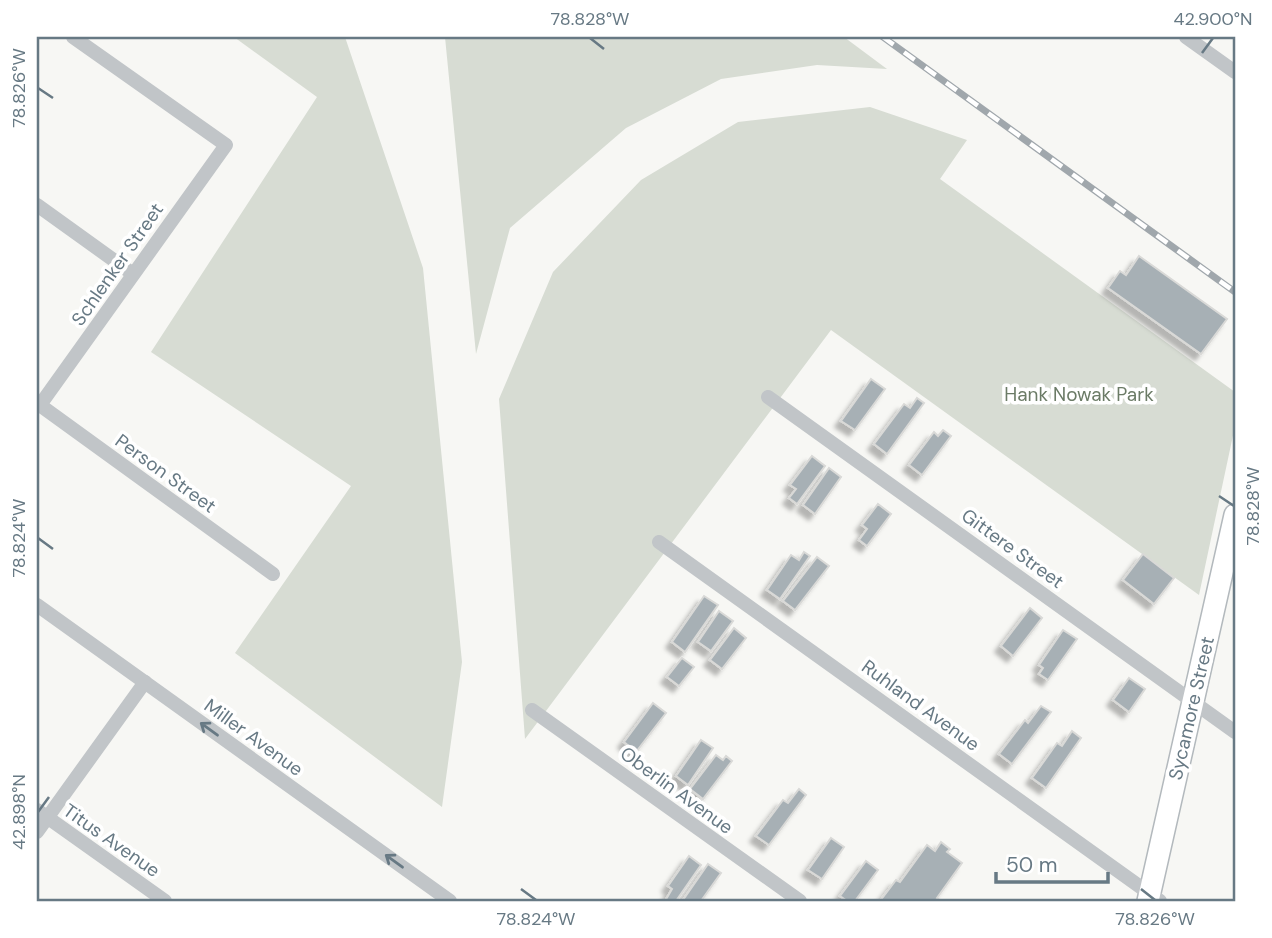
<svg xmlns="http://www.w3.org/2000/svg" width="1272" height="938" font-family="'DM Sans',sans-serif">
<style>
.green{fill:#d7dcd3}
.building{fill:#a7b0b5;stroke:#d9d9d7;stroke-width:2;filter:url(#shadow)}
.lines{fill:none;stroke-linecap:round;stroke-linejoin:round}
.secondary-casing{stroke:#b3b9bd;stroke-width:24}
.street{stroke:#c1c5c8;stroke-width:14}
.secondary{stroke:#fff;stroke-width:21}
.rail-casing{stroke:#a0a7ac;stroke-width:7}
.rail{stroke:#fff;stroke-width:4.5;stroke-dasharray:13;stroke-linecap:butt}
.oneway{stroke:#677984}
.ticks{fill:none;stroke:#677984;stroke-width:2.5}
.labels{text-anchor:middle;stroke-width:7;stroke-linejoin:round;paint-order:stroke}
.street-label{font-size:19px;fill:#677984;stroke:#fff}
.park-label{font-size:19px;fill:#6b7b66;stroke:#fff}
.neatline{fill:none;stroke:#677984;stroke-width:2.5}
.ticks-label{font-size:18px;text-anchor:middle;fill:#677984}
</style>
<defs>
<filter id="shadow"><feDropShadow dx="-6" dy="6" stdDeviation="2" flood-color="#0004"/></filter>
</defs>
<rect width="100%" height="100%" fill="#f7f7f4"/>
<!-- green -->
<g class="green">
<polygon points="234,37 345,37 423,268 462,662 442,807 235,653 351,486 151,352 317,97"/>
<polygon points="445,37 844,37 887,69 817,65 721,79 626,128 510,228 476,354"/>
<polygon points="870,107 967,140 940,179 1235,392 1235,426 1199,595 831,330 525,739 499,399 553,272 641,180 738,122"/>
</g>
<!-- building -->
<g class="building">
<polygon points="1139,256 1227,319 1201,354 1108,288 1120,271 1126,275"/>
<polygon points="871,379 885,389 855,430 841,421"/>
<polygon points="917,398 924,403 887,454 874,444 904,404 910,408"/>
<polygon points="943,430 951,436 922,475 909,465 934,432 938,436"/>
<polygon points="812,456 825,466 797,504 789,498 796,489 790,485"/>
<polygon points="829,468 841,477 815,514 803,505"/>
<polygon points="878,504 891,514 867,546 859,540 867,529 862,525"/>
<polygon points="804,552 810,556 780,599 767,590 791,555 799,560"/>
<polygon points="1143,554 1174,578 1154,604 1123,580"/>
<polygon points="817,557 829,566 795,610 783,601"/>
<polygon points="704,596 718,605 685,652 672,642"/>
<polygon points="1030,608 1042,618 1013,656 1001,646"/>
<polygon points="719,611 733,621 711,651 698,642"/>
<polygon points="734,628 746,638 722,669 710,660"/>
<polygon points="1063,630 1077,639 1048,680 1039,674 1043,668 1039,665"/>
<polygon points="682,658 694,667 679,686 667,677"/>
<polygon points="1129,678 1145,689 1129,712 1113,700"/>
<polygon points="653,703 666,713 636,752 624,742"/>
<polygon points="1041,706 1051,712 1012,764 999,754 1025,720 1028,723"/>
<polygon points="1072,731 1081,738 1046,788 1032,778 1057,743 1062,746"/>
<polygon points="701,740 713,748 688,785 676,776"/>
<polygon points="716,755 723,760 726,756 732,761 703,799 690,789"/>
<polygon points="799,789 806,795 769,845 756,836 783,800 788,803"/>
<polygon points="831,838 844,847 822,879 808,870"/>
<polygon points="941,842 950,849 947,852 962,863 937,898 941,901 880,901 896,880 900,882 927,845 935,851"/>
<polygon points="689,856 701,865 676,901 665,901 672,889 668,886"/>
<polygon points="866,861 878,870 855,901 847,901 840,896"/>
<polygon points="708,864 721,873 701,901 685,901 683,900"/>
</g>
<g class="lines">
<defs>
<polyline id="secondary" points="1148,901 1235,515"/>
</defs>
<!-- secondary casing -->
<use href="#secondary" class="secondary-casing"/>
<!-- street -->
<g class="street">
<polyline points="1186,37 1235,72"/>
<polyline points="37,205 133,274"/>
<polyline points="768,397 1235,732"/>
<polyline points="37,403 273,574"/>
<polyline points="40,405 226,145 73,37"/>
<polyline points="659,542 1160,901"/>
<polyline points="37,605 450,901"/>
<polyline points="532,710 800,901"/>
<polyline points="37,810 165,901"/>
<polyline points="37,832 145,682"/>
</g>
<!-- secondary -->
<use href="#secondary" class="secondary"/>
<defs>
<polyline id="rail" points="883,37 1235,292"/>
</defs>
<!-- rail casing -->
<use href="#rail" class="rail-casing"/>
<!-- rail -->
<use href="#rail" class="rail"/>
</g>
<!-- one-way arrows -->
<defs><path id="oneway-shaft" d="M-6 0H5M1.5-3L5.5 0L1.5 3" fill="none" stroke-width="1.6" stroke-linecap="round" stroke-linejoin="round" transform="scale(1.75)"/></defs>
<g class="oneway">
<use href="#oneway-shaft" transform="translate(209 729) rotate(-144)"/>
<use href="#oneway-shaft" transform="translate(394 861) rotate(-144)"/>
</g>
<!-- ticks -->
<path class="ticks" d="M590,38L604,49M1202,53L1213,38M38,88L53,98M1219,496L1234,506M38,538L53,549M38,812L49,797M521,889L536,900M1141,889L1155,900"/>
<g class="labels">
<!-- street labels -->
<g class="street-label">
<text transform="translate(117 264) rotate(-55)" y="7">Schlenker Street</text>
<text transform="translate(166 473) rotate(36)" y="7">Person Street</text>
<text transform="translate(1013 548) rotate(36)" y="7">Gittere Street</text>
<text transform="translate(921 705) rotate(36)" y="7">Ruhland Avenue</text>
<text transform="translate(1191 708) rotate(-77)" y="7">Sycamore Street</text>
<text transform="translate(254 737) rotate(36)" y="7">Miller Avenue</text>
<text transform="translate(677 790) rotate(36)" y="7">Oberlin Avenue</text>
<text transform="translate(112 840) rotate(35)" y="7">Titus Avenue</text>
</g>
<!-- park labels -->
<g class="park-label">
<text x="1079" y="401">Hank Nowak Park</text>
</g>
</g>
<!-- border -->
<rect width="1272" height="938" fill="none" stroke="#ffffff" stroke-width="77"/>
<!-- scale -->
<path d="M996 872v10h112v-10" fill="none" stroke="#677984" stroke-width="3.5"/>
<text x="1006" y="872" font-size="21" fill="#677984" stroke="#ffffff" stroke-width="5" paint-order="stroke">50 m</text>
<rect x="38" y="38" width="1196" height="862" class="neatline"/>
<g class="ticks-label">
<text x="590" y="25">78.828°W</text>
<text x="1213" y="25">42.900°N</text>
<text transform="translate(19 88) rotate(-90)" y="6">78.826°W</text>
<text transform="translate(1253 506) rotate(-90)" y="6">78.828°W</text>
<text transform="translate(19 538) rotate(-90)" y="6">78.824°W</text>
<text transform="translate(19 812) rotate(-90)" y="6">42.898°N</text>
<text x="536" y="925">78.824°W</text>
<text x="1155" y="925">78.826°W</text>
</g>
</svg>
